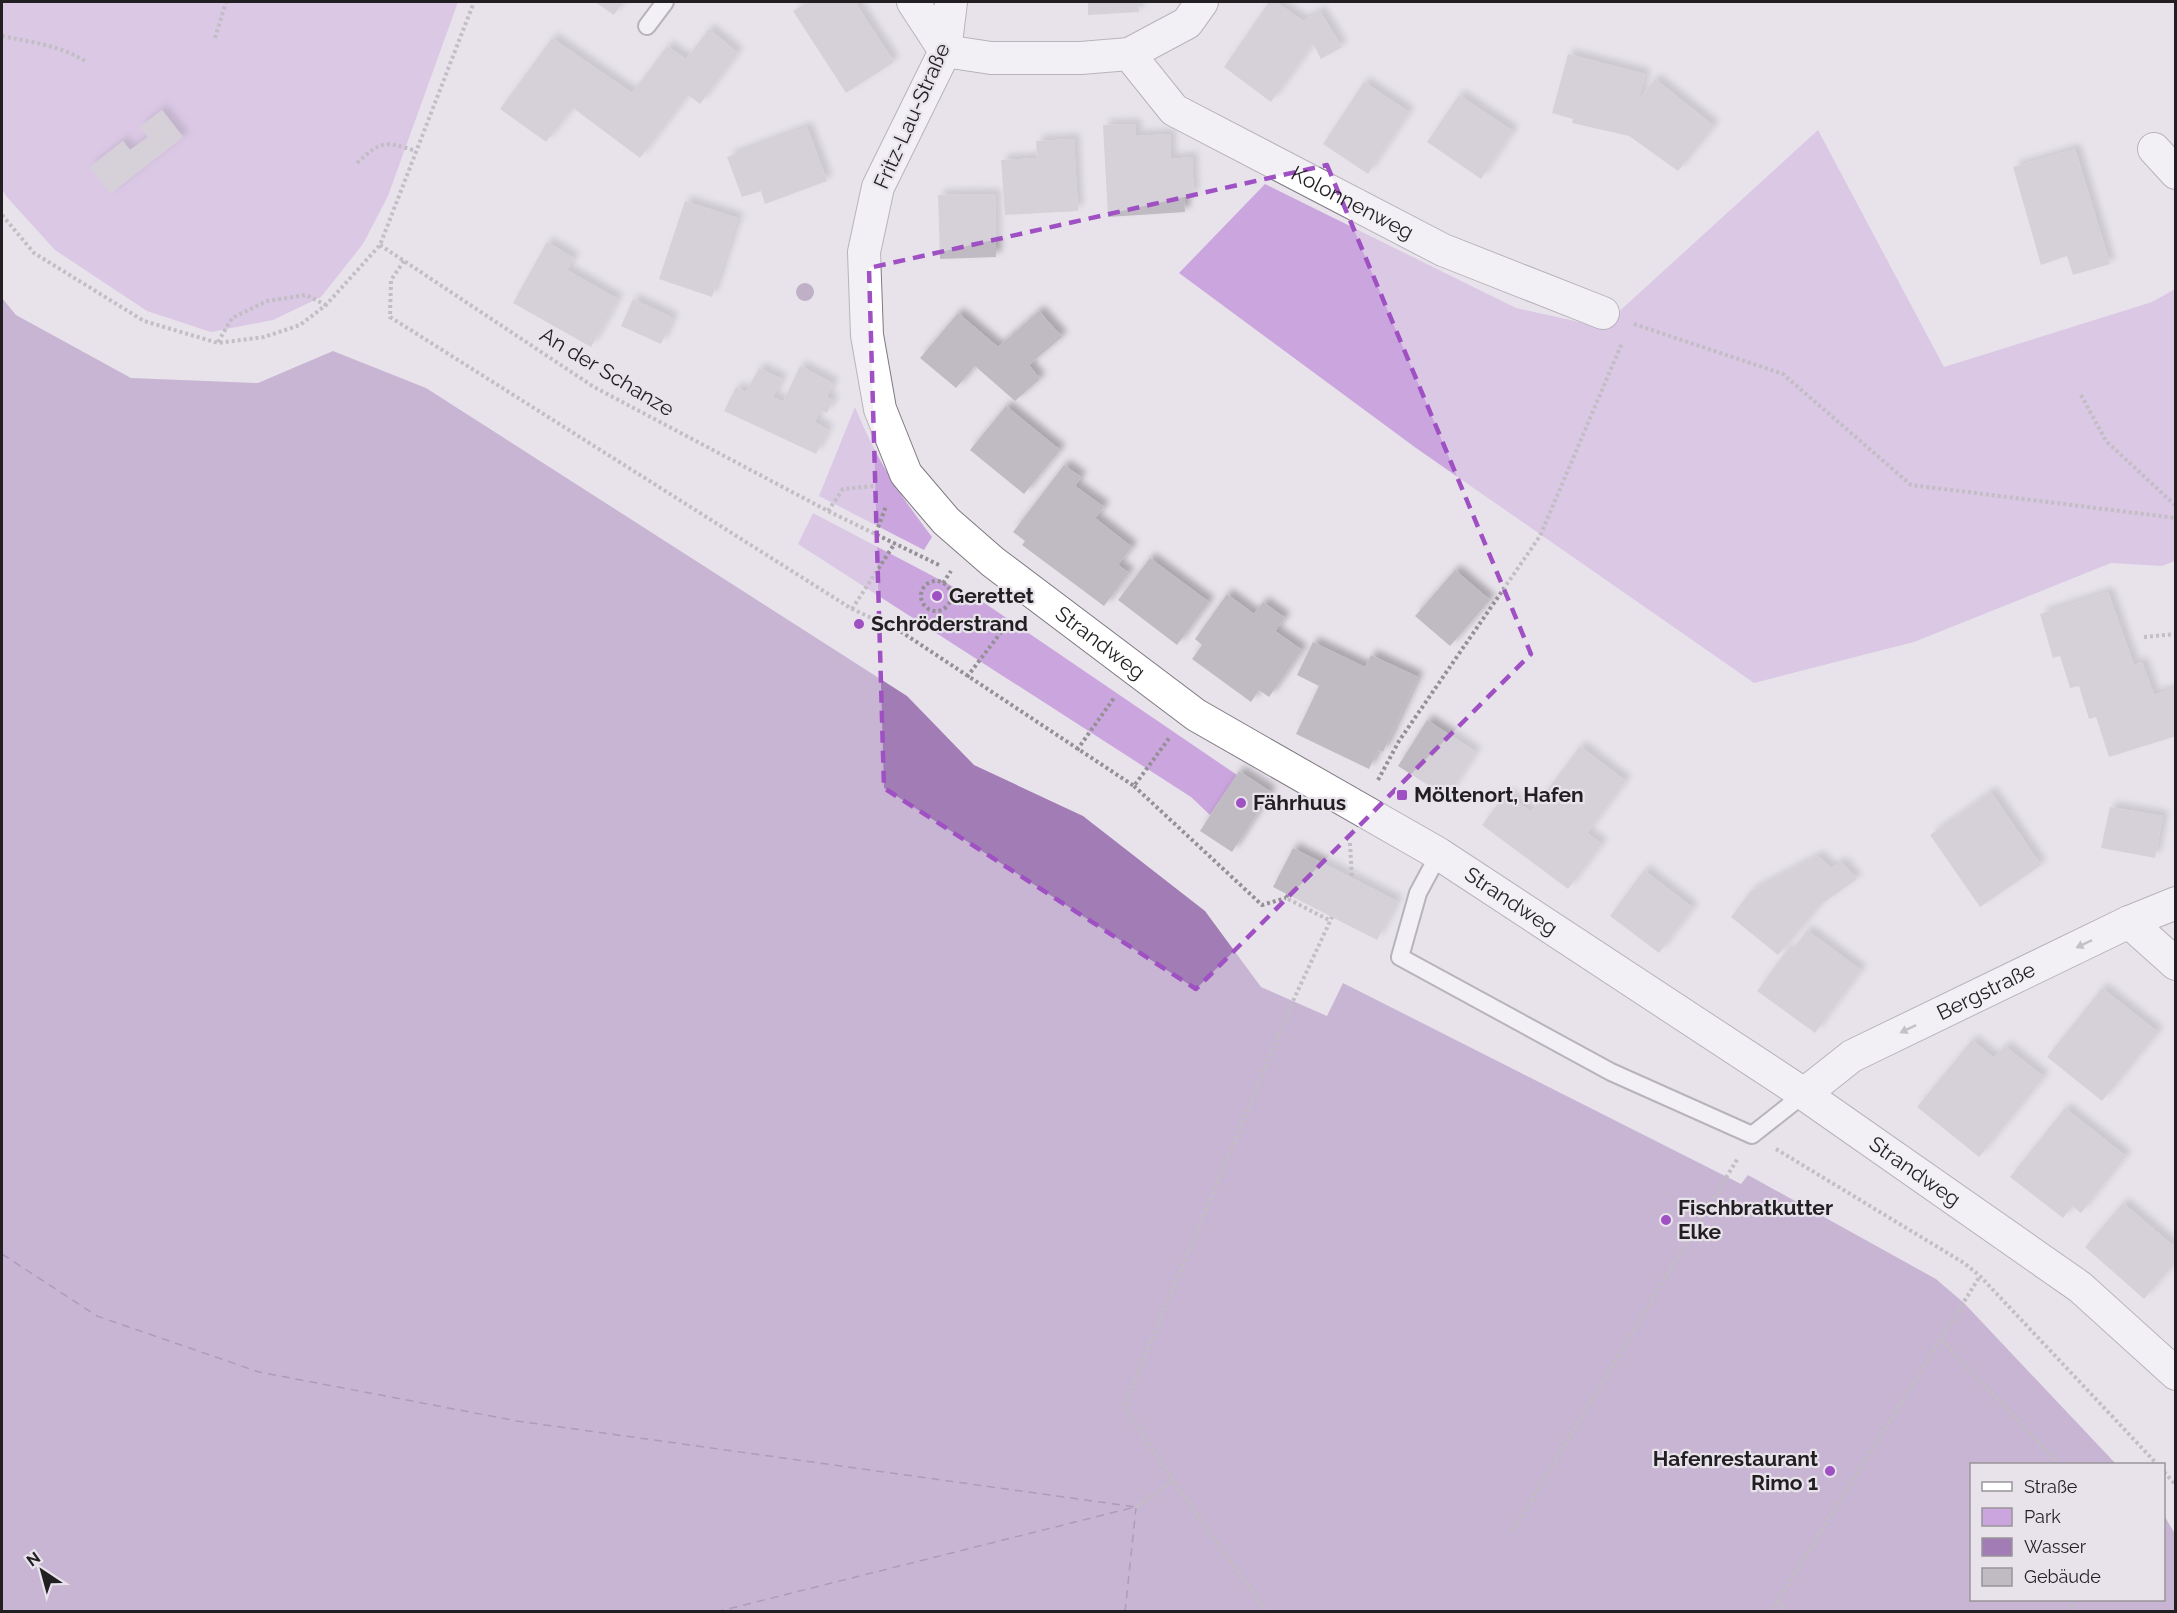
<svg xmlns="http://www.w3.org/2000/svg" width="2177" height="1613" font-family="Raleway,sans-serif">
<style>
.green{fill:#cba6de}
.water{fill:#a27db5}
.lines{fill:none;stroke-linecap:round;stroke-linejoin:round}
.ferry{stroke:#6f3f86;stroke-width:1.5;stroke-dasharray:8 6;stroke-linecap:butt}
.building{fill:#c0bbc2;filter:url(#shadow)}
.lane-casing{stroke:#7e7980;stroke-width:20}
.street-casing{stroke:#7e7980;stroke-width:34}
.path{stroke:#949096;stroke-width:4;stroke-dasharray:3 3;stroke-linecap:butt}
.lane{stroke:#fff;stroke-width:16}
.street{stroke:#fff;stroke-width:32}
.tree{fill:#8e719b}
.oneway{fill:#9b9a9b}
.marked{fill:none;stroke:#9f51c3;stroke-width:4.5;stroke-dasharray:12 8;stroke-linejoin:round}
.poi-dot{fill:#9f51c3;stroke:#e8e3eb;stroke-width:2}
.labels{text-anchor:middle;stroke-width:4.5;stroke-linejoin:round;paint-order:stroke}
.street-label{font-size:21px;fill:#211f21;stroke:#e8e3eb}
.poi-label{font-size:21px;font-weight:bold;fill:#211f21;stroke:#e8e3eb;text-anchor:start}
</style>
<defs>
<filter id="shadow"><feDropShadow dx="5.5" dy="-5.5" stdDeviation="3" flood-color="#0004"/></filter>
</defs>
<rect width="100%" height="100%" fill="#e8e3eb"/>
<!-- green -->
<g class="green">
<polygon points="2,2 458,2 388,196 363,244 321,297 273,320 211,332 147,311 55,250 6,196 2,189"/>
<polygon points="1818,130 1944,367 2152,302 2175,289 2175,561 2162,566 2111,563 1914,642 1754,683 1416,448 1179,273 1265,184 1516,308 1602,327"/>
<path d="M855,407C877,460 897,491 932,537L924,550L819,496Z"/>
<polygon points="813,513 986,604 1237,775 1210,815 1191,797 798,544"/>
</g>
<!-- water -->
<polygon class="water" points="2,298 16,315 131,378 258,383 333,351 426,388 907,696 974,765 1083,816 1205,911 1261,987 1327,1016 1343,983 1741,1184 1748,1175 1936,1279 1964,1303 2116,1464 1972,1464 1972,1600 2164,1600 2164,1515 2175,1534 2175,1611 2,1611"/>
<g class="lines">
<!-- ferry -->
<g class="ferry">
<polyline points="2,1254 97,1316 259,1372 517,1421 1136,1507"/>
<polyline points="716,1612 1135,1507"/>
<polyline points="1125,1612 1136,1508"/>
</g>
</g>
<!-- building -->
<g class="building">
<polygon points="595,2 623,2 614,15"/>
<polygon points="808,2 855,2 894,62 846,93 793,11"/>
<polygon points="1088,2 1138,2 1139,12 1088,15"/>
<polygon points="1269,2 1276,2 1303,21 1320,11 1342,47 1321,59 1313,44 1271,102 1224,67"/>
<polygon points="709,29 738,53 700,104 688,95 640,158 573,108 546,142 500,109 552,38 632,93 667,46 686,59"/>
<polygon points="1568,54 1645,74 1639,99 1655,79 1714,126 1678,171 1629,136 1572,123 1573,119 1552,113"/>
<polygon points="1364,82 1409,112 1368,174 1323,144"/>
<polygon points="1459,95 1513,131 1481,179 1427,142"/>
<polygon points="162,110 183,137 110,194 90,167 123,141 130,150 148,137 140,127"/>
<polygon points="1136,124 1136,136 1170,134 1171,159 1192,157 1194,196 1184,197 1185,212 1108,217 1103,125"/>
<polygon points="807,127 827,181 765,204 761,191 742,197 727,157"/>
<polygon points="1074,139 1078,211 1005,215 1001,160 1037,158 1036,141"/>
<polygon points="2075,149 2110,264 2073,275 2067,256 2041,265 2013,167"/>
<polygon points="995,194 996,257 940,259 938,195"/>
<polygon points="685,201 738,218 712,297 659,279"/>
<polygon points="547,242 574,258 567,270 618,299 591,347 513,303"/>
<polygon points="633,299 673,318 661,344 621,326"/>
<polygon points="1039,311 1062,337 1029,365 1040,379 1015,401 975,366 956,388 920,358 958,313 998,347"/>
<polygon points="800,366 833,383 827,397 833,400 827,413 820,410 815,422 828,430 816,454 724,411 736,387 746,392 759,368 782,379 773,397 783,402"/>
<polygon points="1006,406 1060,450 1024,494 970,450"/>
<polygon points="1064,465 1081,477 1075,486 1104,507 1095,518 1132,547 1118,565 1129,573 1104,606 1022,545 1025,541 1013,532"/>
<polygon points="1150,558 1209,602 1177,645 1118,600"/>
<polygon points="1455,570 1490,600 1450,646 1415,616"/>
<polygon points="2108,592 2134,665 2142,662 2154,695 2176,688 2176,736 2109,757 2096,717 2089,719 2079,686 2070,688 2060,656 2053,658 2040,614"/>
<polygon points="1227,594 1254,614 1263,602 1285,618 1275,631 1302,650 1269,697 1259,690 1251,702 1192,659 1202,645 1195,639"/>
<polygon points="1313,642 1365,667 1371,655 1418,677 1383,752 1378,750 1369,769 1296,734 1319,686 1297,675"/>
<polygon points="1427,720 1476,752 1447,797 1398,766"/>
<polygon points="1580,746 1626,781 1587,833 1602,844 1568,889 1482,825 1506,793 1531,812"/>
<polygon points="1239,771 1271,792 1232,852 1200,831"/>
<polygon points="1991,792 2041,865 1980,907 1930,835"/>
<polygon points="2110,807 2163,816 2155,858 2101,848"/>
<polygon points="1293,848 1397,901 1377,940 1273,887"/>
<polygon points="1818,856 1831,868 1841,862 1857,879 1820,905 1778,955 1731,917 1751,891"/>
<polygon points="1644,870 1693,908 1659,953 1610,916"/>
<polygon points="1807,930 1861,970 1815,1033 1757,991 1787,950 1791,952"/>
<polygon points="2102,988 2158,1032 2102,1101 2047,1057"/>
<polygon points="1972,1040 1994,1058 2005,1046 2044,1077 1979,1157 1917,1107"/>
<polygon points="2065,1108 2126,1156 2081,1213 2072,1206 2063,1218 2010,1177"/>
<polygon points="2123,1203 2176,1248 2176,1262 2144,1299 2085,1247"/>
</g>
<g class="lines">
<defs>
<g id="lane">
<polyline points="647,26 665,2"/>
<polyline points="1439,854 1418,893 1400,957 1611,1072 1752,1135 1804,1094"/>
</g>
<g id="street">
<polyline points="913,2 945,51"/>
<path id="s1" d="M951,2L945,51L878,187L864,252L867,335L880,409L906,474L946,521L993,562L1196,715L1439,854L1804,1094L2080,1287L2176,1374"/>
<polyline points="945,51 991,58 1081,58 1129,54 1187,23 1202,2"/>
<path id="s2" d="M1129,54L1174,110L1443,250L1603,313"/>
<polyline points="2154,149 2176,173"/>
<polyline points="2129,922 2176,964"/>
<path id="s3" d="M1804,1094L1852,1056L2129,922L2176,903"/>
</g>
</defs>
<!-- lane casing -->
<use href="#lane" class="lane-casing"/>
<!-- street casing -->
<use href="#street" class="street-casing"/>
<!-- path -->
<g class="path">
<path d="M2,36C30,42 59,45 85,61"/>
<polyline points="215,38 226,2"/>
<path d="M357,163C382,140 384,141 416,151"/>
<polyline points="2,215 34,253 144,321 218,343 264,337 300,325 326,305 380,245 474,2"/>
<polyline points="380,245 594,387 828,511 941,566"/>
<polyline points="404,261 391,280 390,317 852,609 900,631 1134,786 1170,737"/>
<polyline points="1634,324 1783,374 1911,485 2176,518"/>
<polyline points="218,342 232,318 267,301 306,295 326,305"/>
<polyline points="2081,395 2106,441 2176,506"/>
<polyline points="828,511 843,489 875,486"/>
<polyline points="876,533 886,506"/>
<circle cx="936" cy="596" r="15"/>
<polyline points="943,583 951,571"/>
<polyline points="852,609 895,543"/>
<polyline points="2144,637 2176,634"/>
<polyline points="967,677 1011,619"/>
<polyline points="1077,750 1114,698"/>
<polyline points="1378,780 1399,741 1540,536 1622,343"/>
<polyline points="1134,786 1262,905 1286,898"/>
<polyline points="1350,843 1352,879"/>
<polyline points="1288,895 1286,898 1331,921"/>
<polyline points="1776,1149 1964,1263 1980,1276 2157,1464"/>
<polyline points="1942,1341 2059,1464"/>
<polyline points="2164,1472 2176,1485"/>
<polyline points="1136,1507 1173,1481"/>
<polyline points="1512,1532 1738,1158"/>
<polyline points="2068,1600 2077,1612"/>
<polyline points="1777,1601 1786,1612"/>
<polyline points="1267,1612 1173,1481 1124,1406 1293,1001 1332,917"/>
<polyline points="1771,1612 1980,1276"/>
</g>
<!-- lane -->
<use href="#lane" class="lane"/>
<!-- street -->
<use href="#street" class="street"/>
</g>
<!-- trees -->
<circle class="tree" cx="805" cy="292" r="9"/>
<!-- one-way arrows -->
<defs><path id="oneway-solid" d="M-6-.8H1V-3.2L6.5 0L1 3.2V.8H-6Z" transform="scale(1.5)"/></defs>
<g class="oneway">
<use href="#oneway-solid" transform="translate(2084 944) rotate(154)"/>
<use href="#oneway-solid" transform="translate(1908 1029) rotate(154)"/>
</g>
<!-- marked area -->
<path d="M0 0H2177V1613H0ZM1327,165L1531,654L1196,989L884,788L869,268Z" fill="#e8e3eb" fill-opacity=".55" fill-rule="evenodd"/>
<path class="marked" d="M1327,165L1531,654L1196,989L884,788L869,268Z"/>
<!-- markers -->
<g class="poi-dot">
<circle cx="937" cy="596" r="6"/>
<circle cx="859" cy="624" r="6"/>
<rect x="1396" y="789" width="12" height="12" rx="3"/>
<circle cx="1241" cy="803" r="6"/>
<circle cx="1666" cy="1220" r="6"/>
<circle cx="1830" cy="1471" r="6"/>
</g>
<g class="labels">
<!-- street labels -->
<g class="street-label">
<text transform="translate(912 116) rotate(-66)" y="7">Fritz-Lau-Straße</text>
<text dy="7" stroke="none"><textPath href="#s2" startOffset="273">Kolonnenweg</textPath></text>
<text transform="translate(607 372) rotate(31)" y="7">An der Schanze</text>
<text dy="7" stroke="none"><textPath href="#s1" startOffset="754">Strandweg</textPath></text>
<text dy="7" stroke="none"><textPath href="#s1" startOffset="1240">Strandweg</textPath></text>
<text dy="7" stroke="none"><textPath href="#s3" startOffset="210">Bergstraße</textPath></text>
<text dy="7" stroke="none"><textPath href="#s1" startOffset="1726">Strandweg</textPath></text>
</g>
<!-- poi labels -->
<g class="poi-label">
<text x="949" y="603">Gerettet</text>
<text x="871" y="631">Schröderstrand</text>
<text x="1414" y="802">Möltenort, Hafen</text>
<text x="1253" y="810">Fährhuus</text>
<text x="1678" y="1215">Fischbratkutter<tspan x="1678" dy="24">Elke</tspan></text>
<text x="1818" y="1466" text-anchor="end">Hafenrestaurant<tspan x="1818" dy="24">Rimo 1</tspan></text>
</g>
</g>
<!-- border -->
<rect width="2177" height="1613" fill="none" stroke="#211f21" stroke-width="6"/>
<!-- legend -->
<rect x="1970" y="1463" width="195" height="138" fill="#e8e3eb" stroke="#98959a" stroke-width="1.5"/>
<rect x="1982" y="1482" width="30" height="9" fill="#ffffff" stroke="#98959a" stroke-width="1.5"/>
<text x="2024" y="1493" font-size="18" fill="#211f21">Straße</text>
<rect x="1982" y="1508" width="30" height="18" fill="#cba6de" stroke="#98959a" stroke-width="1.5"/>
<text x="2024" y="1523" font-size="18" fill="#211f21">Park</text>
<rect x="1982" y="1538" width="30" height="18" fill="#a27db5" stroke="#98959a" stroke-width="1.5"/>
<text x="2024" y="1553" font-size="18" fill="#211f21">Wasser</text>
<rect x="1982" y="1568" width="30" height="18" fill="#c0bbc2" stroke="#98959a" stroke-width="1.5"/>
<text x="2024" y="1583" font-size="18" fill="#211f21">Gebäude</text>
<!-- north arrow -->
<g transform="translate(42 1571) rotate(324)" stroke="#e8e3eb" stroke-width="4.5" paint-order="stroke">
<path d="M0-4.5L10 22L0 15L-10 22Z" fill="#211f21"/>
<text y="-9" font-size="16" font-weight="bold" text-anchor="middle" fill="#211f21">N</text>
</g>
</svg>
